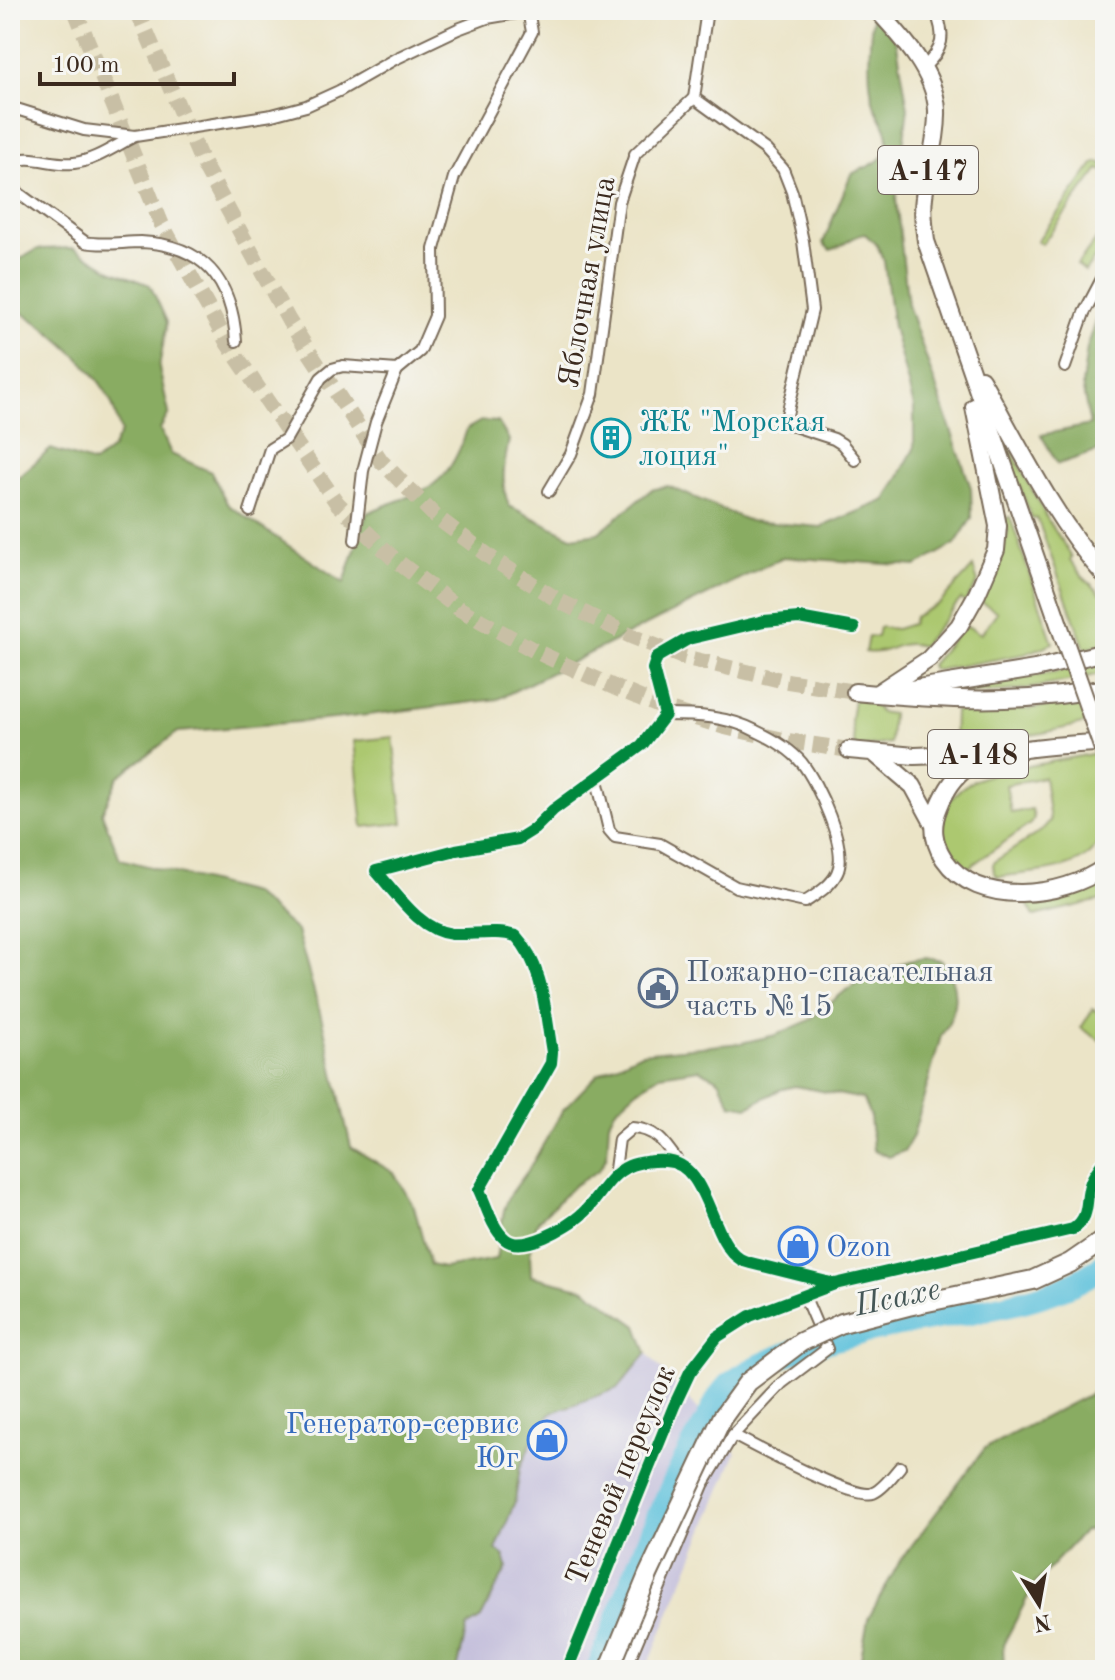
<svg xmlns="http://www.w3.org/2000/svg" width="1115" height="1680" font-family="'Old Standard TT',serif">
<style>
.industrial{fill:#c5c0db}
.green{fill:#acc86f;stroke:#747946;stroke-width:2}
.forest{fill:#89ac62;stroke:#626b40;stroke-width:2}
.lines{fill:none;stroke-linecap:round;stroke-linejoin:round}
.river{stroke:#5dc1db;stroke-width:24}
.primary-tunnel{stroke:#c8bfa5;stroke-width:16;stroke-dasharray:16 8;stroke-linecap:butt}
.minor-casing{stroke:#796b59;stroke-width:14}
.primary-casing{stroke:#796b59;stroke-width:20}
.minor{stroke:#fff;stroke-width:10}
.primary{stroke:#fff;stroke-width:16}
.primary-bridge-casing{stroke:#796b59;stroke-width:20;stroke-linecap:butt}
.trunk-bridge-casing{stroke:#796b59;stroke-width:22;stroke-linecap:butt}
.primary-bridge{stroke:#fff;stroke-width:16}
.trunk-bridge{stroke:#fff;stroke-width:18}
.cycleway-casing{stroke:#f6f6f2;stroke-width:17}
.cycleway{stroke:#00873e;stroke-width:12}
.labels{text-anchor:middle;stroke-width:6;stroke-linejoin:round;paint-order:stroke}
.shield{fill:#f6f6f2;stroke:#73675e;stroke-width:2}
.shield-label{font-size:28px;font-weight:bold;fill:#3b2a1e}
.street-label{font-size:30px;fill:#3b2a1e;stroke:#f6f6f2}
.culture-label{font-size:30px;fill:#0d838f;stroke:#f6f6f2;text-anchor:start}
.service-label{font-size:30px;fill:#4e5e75;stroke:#f6f6f2;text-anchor:start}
.shop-label{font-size:30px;fill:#366cbe;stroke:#f6f6f2;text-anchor:start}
.water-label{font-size:32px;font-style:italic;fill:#455757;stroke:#f6f6f2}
</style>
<rect width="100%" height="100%" fill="#f6f6f2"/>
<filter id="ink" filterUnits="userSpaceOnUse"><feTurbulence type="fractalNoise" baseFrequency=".0125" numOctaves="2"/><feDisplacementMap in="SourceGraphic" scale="16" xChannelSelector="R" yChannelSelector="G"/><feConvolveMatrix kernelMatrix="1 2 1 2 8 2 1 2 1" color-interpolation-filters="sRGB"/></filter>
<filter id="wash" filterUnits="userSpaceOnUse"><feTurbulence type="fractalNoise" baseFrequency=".006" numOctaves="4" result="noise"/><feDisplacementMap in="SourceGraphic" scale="32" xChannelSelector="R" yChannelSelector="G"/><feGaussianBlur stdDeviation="1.8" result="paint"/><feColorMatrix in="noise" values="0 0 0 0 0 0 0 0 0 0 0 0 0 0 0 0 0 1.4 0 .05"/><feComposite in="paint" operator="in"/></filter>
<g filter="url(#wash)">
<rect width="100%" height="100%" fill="#ebe4c7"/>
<!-- industrial -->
<polygon class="industrial" points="647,1353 736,1452 646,1670 457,1670 467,1627 515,1501 520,1468 537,1429 551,1413 618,1388"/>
<!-- green -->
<g class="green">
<polygon points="1098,162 1105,165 1105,172 1099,169 1042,244 1037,241 1094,164"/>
<polygon points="1105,228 1105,245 1085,271 1077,265"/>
<polygon points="1009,446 1048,520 1072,557 1070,560 1083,577 1105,597 1105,643 1085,649 1037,518 1032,519 1007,453 1006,447"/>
<polygon points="1010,517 1053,643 1025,654 937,670 933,669 931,665 962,628 969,627 981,634 997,612 980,601 1001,558 1008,532 1005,518"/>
<path d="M973,567L978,582L965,602L961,599L922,646C896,638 891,656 865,652L868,636L877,637L879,627L896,629L912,624L914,617L940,603Z"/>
<path d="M1105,660V673C1064,682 1002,697 961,691L960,688L1056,672Z"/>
<polygon points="855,692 870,693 879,712 892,714 890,743 855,748 851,720"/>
<polygon points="1105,698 1105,719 1038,734 954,745 955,711 1028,709"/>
<polygon points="393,737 403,823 363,827 354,741"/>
<path d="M1096,753C1103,775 1105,793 1105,815C1105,874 1042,870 998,877L994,873L993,864L997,860L1041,831L1050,821L1044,777L1006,785L1011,813L1032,809L1034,818L1030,824L965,870C949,857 941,843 943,822C948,778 994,773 1029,766C1051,762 1074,757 1096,753Z"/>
<path d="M1105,877V899L1034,916L1028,905L1021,901C1050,898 1081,896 1105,877Z"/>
<polygon points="1093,1009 1105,1017 1104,1043 1081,1028"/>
</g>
<!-- forest -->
<g class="forest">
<path d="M873,10H891L908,108L896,199L908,305L971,488L972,518L955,544L916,566L783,557L498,699L334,719L178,732L118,777L102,813L120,859L252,893L297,931L322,1020L351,1147L394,1173L414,1207L430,1265L444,1268L496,1259L504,1210L510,1195L529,1169L563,1110L598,1074L641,1053L741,1043L776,1035L808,1021L845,991L877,973L908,961L925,958L942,961C960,985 958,1012 941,1036L913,1136L904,1151L889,1157L873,1150L870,1116L863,1099L795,1086L779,1090L748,1107L731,1104L719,1080L699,1069L660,1075L636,1091L615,1110L609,1122L607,1156L599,1170L575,1185L537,1222L530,1254L531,1276L585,1289L637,1326L647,1353L618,1388L551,1413L537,1429L520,1468L515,1501L496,1550L504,1556L507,1567L481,1618L467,1627L457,1670H10V484L51,449L94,463L112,449L121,432C117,422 115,411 111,402C96,368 43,321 10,307V265L38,249L74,248L111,270L150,285L167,322L159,368L169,413L160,429L171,454L211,472L228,505L344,583L367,513C423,488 446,495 467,429L481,421L498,422L509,440C504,464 500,483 509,506L572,537L598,533L651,490L668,486L749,521L821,527L886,500L914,449V407L893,327L884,261L877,245L865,234C848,237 845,247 830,250L823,243L851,174C863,168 881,164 886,150C893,131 879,120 874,104C866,76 870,38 873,10Z"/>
<polygon points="1105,295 1105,449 1058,464 1041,435 1090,425 1082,385 1087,348"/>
<polygon points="1105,1386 1105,1526 1084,1531 1034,1585 1003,1645 1004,1670 863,1670 860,1663 868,1619 900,1561 985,1448"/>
</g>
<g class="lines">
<!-- river -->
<path class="river" d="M598,1670C631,1586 660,1498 707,1421C713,1410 719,1393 729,1385C783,1342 890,1327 958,1314C1002,1307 1072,1294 1105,1263"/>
</g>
</g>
<g filter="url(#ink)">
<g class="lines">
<!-- primary-tunnel -->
<g class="primary-tunnel">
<polyline points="75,10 161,223 228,344 337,503 393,558 458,608 537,652 616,688 669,710 725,727 788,741 849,750"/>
<polyline points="137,10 202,162 289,321 381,461 435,516 494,560 561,602 631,636 683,657 781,680 855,692"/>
</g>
<defs>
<g id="minor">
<polyline points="707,10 694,98 766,150 783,169 792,192 803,241 812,310 785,423 834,439 842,444 855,460"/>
<path d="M923,68C944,49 946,36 935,10"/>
<polyline points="10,107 84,130 135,136 272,115 306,106 339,91 395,59 458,29 487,18 529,11"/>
<path d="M10,162C32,153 52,166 74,163C94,161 115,146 133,137"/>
<path d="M10,187L85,242C104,246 122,242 141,242C204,245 232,280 236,341"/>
<polyline points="1065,367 1084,313 1105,273"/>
<polyline points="549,491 571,454 593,394 619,202 635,154 694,98"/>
<polyline points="250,511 270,449 286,439 321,378 332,369 343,366 397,370 420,351 435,316 434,249 454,177 532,32 528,10"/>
<polyline points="355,540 363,471 376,422 397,370"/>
<path d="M597,780L609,830L615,837L660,844L736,887L805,902C817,894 831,886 837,873C849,849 817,782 802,763C791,750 771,738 756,731C728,716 695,715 665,715"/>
<path d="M614,1177L619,1139L632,1128C656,1129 665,1143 678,1162"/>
<path d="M835,1284C811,1278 787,1272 763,1266C756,1264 746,1263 740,1259C709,1240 709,1162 665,1161C656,1160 638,1162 629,1166C608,1175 598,1200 582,1214C568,1227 522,1254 505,1239C492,1228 486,1205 479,1190L551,1063L552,1052C545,1013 544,966 516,936C496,930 473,935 452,934C420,931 396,893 376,871L456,850L518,839L534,829L553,810L642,745L665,715L653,669L657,657L688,639L764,621L799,618L854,628"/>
<path d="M733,1435C754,1446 856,1501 873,1493C883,1489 893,1475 900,1467"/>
<path d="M567,1670L674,1406L690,1372L717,1337L750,1316L835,1284L1073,1229C1092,1216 1084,1200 1091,1182C1094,1174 1101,1166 1105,1159"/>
<polyline points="625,1670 703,1485 733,1435 782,1383 827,1349 804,1295"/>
</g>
<g id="primary">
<path d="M877,10C902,37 935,72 937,110C938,139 927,169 924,197C922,212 924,226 926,241L1064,639"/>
<path d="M981,379C1019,446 1054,519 1105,576"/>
<polyline points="905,690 1035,669 1105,652"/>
<path d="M855,692C940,700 1020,705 1105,688"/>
<polyline points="876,694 929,659 959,626 977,594 996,550 998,526 974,407"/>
<path d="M1105,742C1065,746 1002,745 967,768C954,777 945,792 939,807C931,826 933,842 944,859C977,908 1063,898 1105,867"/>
<polyline points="849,750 915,756 991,753"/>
<polyline points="874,753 913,786 933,823"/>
</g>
</defs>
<!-- minor casing -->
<use href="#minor" class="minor-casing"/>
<!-- primary casing -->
<use href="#primary" class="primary-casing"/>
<!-- minor -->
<use href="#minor" class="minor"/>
<!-- primary -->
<use href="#primary" class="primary"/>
<defs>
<polyline id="primary-bridge" points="1064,639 1105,755"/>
<polyline id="trunk-bridge" points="609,1670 648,1575 722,1418 748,1382 801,1342 842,1323 908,1306 1033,1280 1070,1263 1105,1239"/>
</defs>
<!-- primary-bridge casing -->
<use href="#primary-bridge" class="primary-bridge-casing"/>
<!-- trunk-bridge casing -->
<use href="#trunk-bridge" class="trunk-bridge-casing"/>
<!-- primary-bridge -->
<use href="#primary-bridge" class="primary-bridge"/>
<!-- trunk-bridge -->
<use href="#trunk-bridge" class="trunk-bridge"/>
<defs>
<g id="cycleway">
<path d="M835,1284C811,1278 787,1272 763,1266C756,1264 746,1263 740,1259C709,1240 709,1162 665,1161C656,1160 638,1162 629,1166C608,1175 598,1200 582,1214C568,1227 522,1254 505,1239C492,1228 486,1205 479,1190L551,1063L552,1052C545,1013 544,966 516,936C496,930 473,935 452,934C420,931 396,893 376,871L456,850L518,839L534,829L553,810L642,745L665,715L653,669L657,657L688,639L764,621L799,618L854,628"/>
<path d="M567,1670L674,1406L690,1372L717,1337L750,1316L835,1284L1073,1229C1092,1216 1084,1200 1091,1182C1094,1174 1101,1166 1105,1159"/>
</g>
</defs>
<!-- cycleway casing -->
<use href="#cycleway" class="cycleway-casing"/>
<!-- cycleway -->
<use href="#cycleway" class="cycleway"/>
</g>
</g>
<!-- icons -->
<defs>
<symbol id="building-ring" viewBox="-11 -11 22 22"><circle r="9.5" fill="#f6f6f2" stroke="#0f9aa8" stroke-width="1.5"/><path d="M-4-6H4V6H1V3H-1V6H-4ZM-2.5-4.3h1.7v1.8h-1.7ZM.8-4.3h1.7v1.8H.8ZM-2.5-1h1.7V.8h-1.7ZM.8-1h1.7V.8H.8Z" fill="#0f9aa8"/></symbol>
<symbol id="civic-ring" viewBox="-11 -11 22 22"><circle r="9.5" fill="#f6f6f2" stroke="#5c6f8a" stroke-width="1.5"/><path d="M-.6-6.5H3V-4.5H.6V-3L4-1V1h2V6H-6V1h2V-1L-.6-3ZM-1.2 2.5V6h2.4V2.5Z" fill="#5c6f8a"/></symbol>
<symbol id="shop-ring" viewBox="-11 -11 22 22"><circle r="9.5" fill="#f6f6f2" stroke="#3f7fe0" stroke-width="1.5"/><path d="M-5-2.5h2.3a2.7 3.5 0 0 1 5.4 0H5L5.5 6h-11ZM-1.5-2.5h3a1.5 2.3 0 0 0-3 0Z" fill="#3f7fe0"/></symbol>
</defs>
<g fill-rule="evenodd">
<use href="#building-ring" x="589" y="416" width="44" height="44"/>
<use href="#civic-ring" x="636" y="966" width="44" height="44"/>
<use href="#shop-ring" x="776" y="1224" width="44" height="44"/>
<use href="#shop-ring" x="525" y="1418" width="44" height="44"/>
</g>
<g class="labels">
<!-- shield labels -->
<g class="shield">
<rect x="878" y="146" width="100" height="48" rx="6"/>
<rect x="928" y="730" width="100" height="48" rx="6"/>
</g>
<g class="shield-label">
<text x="928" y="180">А-147</text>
<text x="978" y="764">А-148</text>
</g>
<!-- street labels -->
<g class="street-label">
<text transform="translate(586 282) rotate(-80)" y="10">Яблочная улица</text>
<text transform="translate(620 1475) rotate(-67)" y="10">Теневой переулок</text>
</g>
<!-- culture labels -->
<g class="culture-label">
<text x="639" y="431">ЖК "Морская<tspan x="639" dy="34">лоция"</tspan></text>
</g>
<!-- service labels -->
<g class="service-label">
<text x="686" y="981">Пожарно-спасательная<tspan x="686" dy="34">часть №15</tspan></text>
</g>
<!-- shop labels -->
<g class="shop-label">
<text x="826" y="1256">Ozon</text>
<text x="519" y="1433" text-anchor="end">Генератор-сервис<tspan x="519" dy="34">Юг</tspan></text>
</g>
<!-- water labels -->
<g class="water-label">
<text transform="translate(897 1296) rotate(-12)" y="11">Псахе</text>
</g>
</g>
<!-- margin -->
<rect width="1115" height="1680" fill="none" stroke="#f6f6f2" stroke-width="40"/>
<!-- north arrow -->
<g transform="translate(1039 1604) rotate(169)" stroke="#f6f6f2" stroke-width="6" paint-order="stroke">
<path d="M0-6L14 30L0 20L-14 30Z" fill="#3b2a1e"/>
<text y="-12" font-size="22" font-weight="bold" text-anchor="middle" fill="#3b2a1e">N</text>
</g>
<!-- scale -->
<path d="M40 72v12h194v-12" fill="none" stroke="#3b2a1e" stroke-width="4"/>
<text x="52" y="72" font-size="24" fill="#3b2a1e" stroke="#f6f6f2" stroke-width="6" paint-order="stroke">100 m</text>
</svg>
